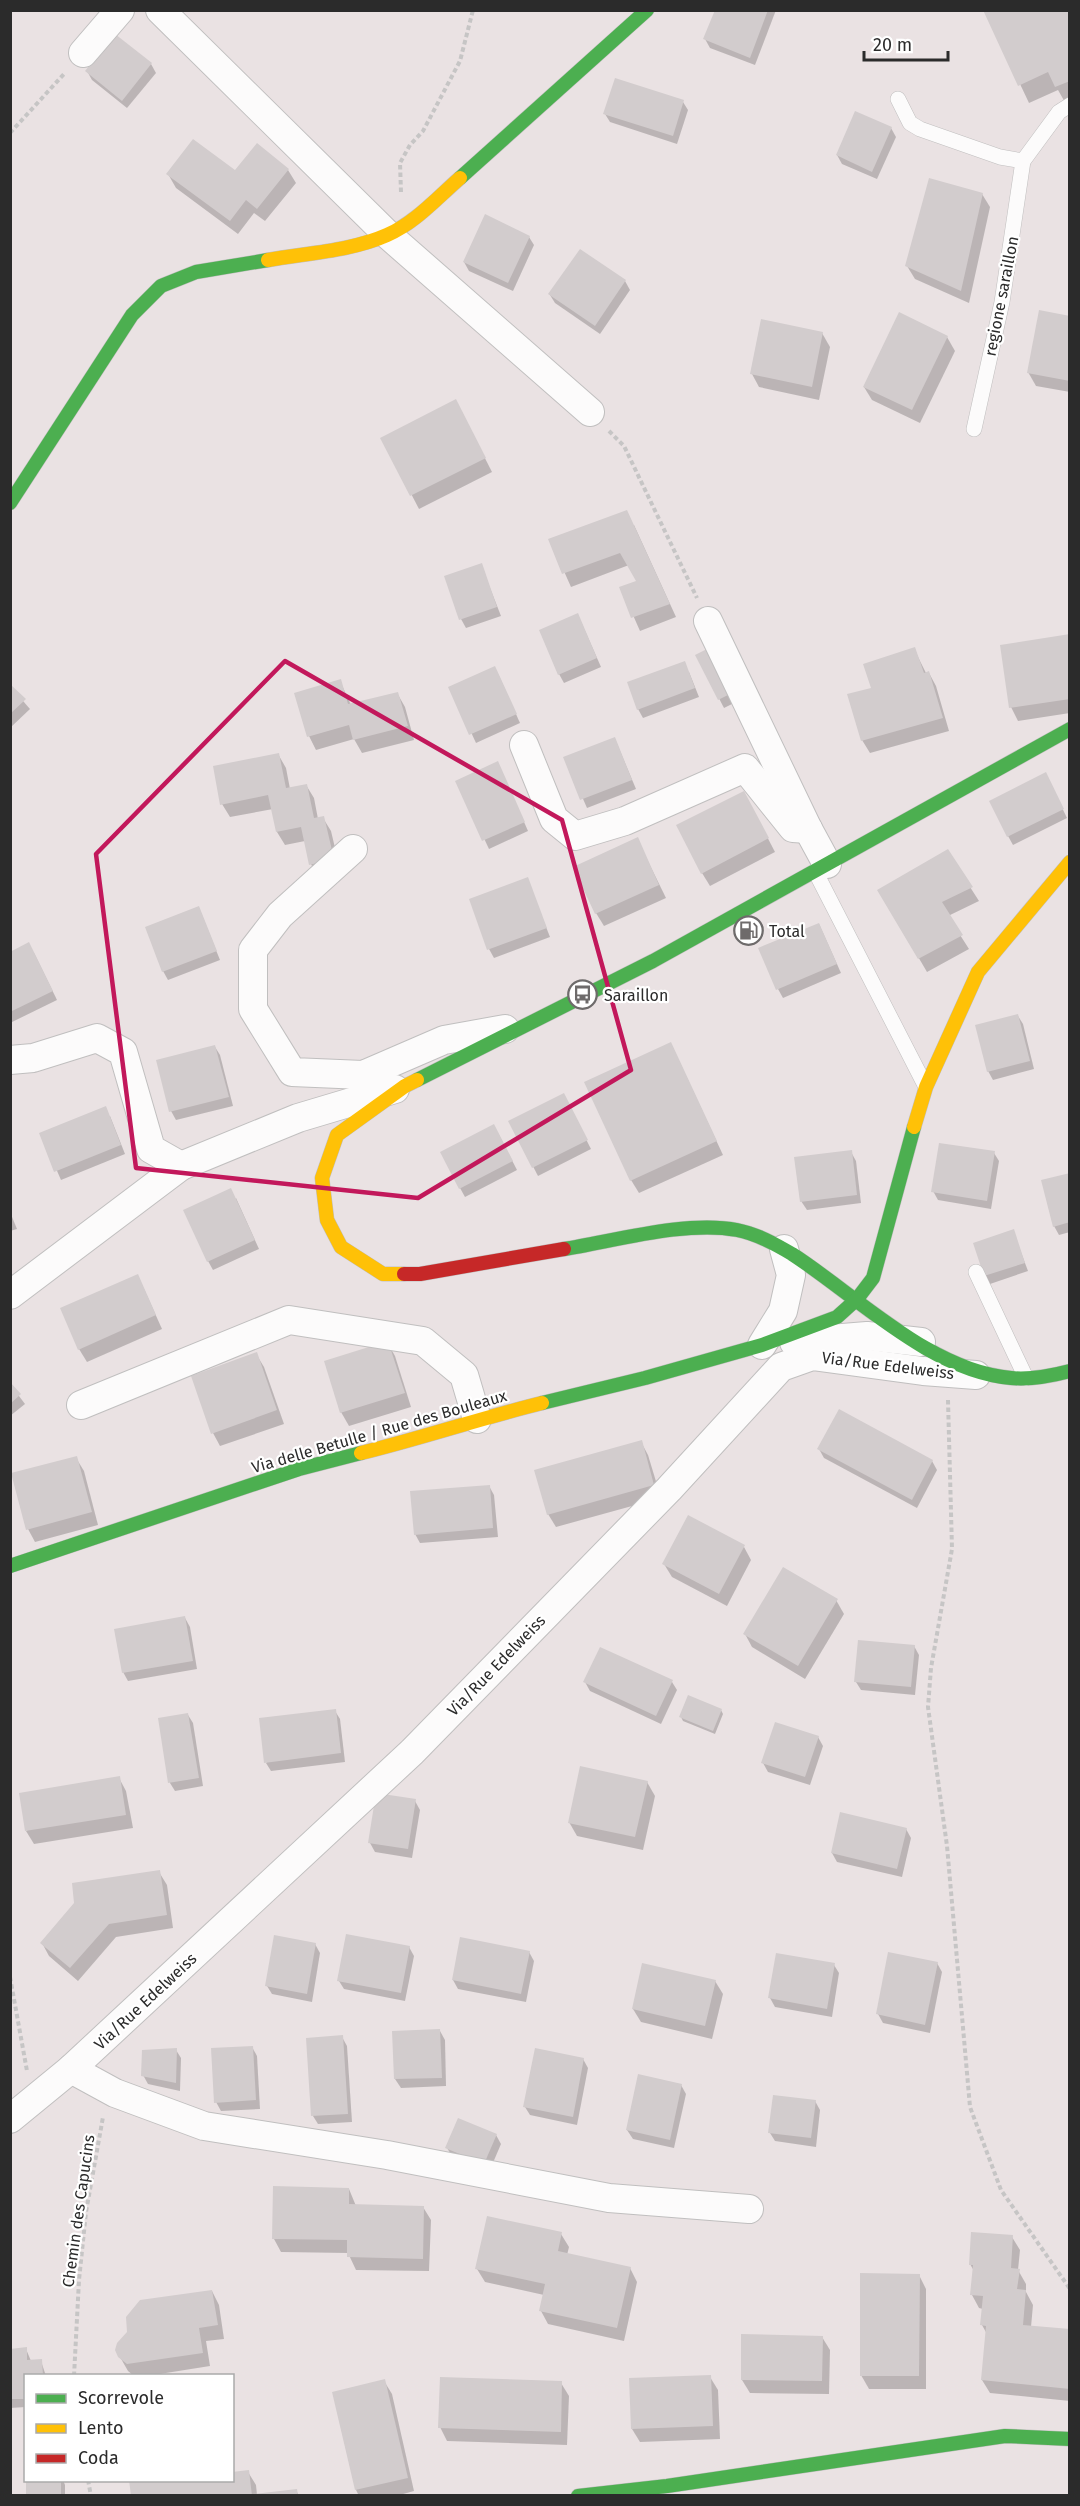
<svg xmlns="http://www.w3.org/2000/svg" width="1080" height="2506" font-family="'Fira Sans',sans-serif">
<style>
.shadow{fill:#0003}
.building{fill:#d2cccd}
.lines{fill:none;stroke-linecap:round;stroke-linejoin:round}
.lane-casing{stroke:#c0bfbf;stroke-width:16}
.street-casing{stroke:#c0bfbf;stroke-width:30}
.fast-casing{stroke:#c0bfbf;stroke-width:15}
.slow-casing{stroke:#c0bfbf;stroke-width:15}
.jam-casing{stroke:#c0bfbf;stroke-width:15}
.path{stroke:#c6c5c5;stroke-width:4;stroke-dasharray:4.5 3;stroke-linecap:butt}
.lane{stroke:#fcfbfb;stroke-width:15}
.street{stroke:#fcfbfb;stroke-width:28}
.fast{stroke:#4caf50;stroke-width:14}
.slow{stroke:#ffc107;stroke-width:14}
.jam{stroke:#c62828;stroke-width:14}
.marked{fill:none;stroke:#c2185b;stroke-width:4.5;stroke-linejoin:round}
.labels{text-anchor:middle;stroke-width:4.5;stroke-linejoin:round;paint-order:stroke}
.street-label{font-size:16px;fill:#2b2b2b;stroke:#fff}
.poi-label{font-size:16px;fill:#2b2b2b;stroke:#fff;text-anchor:start}
</style>
<rect width="100%" height="100%" fill="#eae2e3"/>
<!-- shadow -->
<g class="shadow">
<polygon points="716,10 776,10 755,65 710,48 705,39"/>
<polygon points="985,10 1070,10 1070,102 1066,104 1058,90 1029,103"/>
<polygon points="151,64 156,73 127,108 92,80 87,71"/>
<polygon points="683,102 688,110 677,144 610,122 605,114"/>
<polygon points="891,128 896,137 877,179 842,164 837,155"/>
<polygon points="288,170 296,183 265,221 254,213 238,234 176,188 168,174"/>
<polygon points="982,194 990,207 969,303 915,279 907,266"/>
<polygon points="529,237 534,245 513,291 469,271 464,262"/>
<polygon points="580,251 625,281 630,290 600,334 555,303 550,295"/>
<polygon points="1070,318 1070,392 1036,386 1028,372"/>
<polygon points="822,333 830,347 819,400 759,387 752,374"/>
<polygon points="947,337 955,351 920,423 872,400 864,387"/>
<polygon points="463,415 492,472 419,509 382,438"/>
<polygon points="634,525 676,617 640,631 621,588 638,582 629,565 571,587 550,540"/>
<polygon points="481,565 501,616 466,628 461,619"/>
<polygon points="582,624 601,667 564,683 559,674"/>
<polygon points="1070,636 1070,713 1018,721 1011,707"/>
<polygon points="914,649 926,673 929,673 936,686 949,731 870,753 862,740 873,689"/>
<polygon points="697,656 738,701 724,708"/>
<polygon points="689,672 699,697 643,718 638,709"/>
<polygon points="499,676 520,723 476,743 450,687"/>
<polygon points="340,681 351,705 397,693 405,707 414,740 362,753 354,739 316,750 309,736"/>
<polygon points="10,686 30,709 10,728"/>
<polygon points="615,739 636,789 587,808 565,758"/>
<polygon points="278,754 286,768 290,789 306,785 314,798 318,819 323,818 331,831 341,873 318,878 311,864 305,841 285,845 277,832 273,809 230,817 222,804"/>
<polygon points="502,772 528,831 489,849 457,781"/>
<polygon points="1050,783 1067,818 1013,845 1008,836"/>
<polygon points="751,806 775,852 710,886 702,873"/>
<polygon points="637,839 666,898 604,926 596,913"/>
<polygon points="947,851 979,901 948,916 969,949 927,972 879,890"/>
<polygon points="527,879 550,937 494,958 489,949"/>
<polygon points="199,908 220,960 168,980 163,971"/>
<polygon points="819,924 841,973 783,998 778,989"/>
<polygon points="10,953 34,953 57,1000 10,1023"/>
<polygon points="1018,1016 1023,1024 1034,1069 993,1080 988,1071"/>
<polygon points="671,1044 723,1155 639,1193 631,1180"/>
<polygon points="215,1047 220,1055 233,1106 176,1120 171,1111"/>
<polygon points="568,1104 591,1149 538,1176 510,1122"/>
<polygon points="110,1116 125,1154 61,1180 41,1134"/>
<polygon points="499,1135 517,1170 465,1197 460,1188"/>
<polygon points="851,1152 856,1161 861,1203 807,1210 801,1201"/>
<polygon points="994,1153 999,1161 991,1209 938,1200 933,1191"/>
<polygon points="1070,1175 1070,1232 1059,1235 1054,1226"/>
<polygon points="236,1198 259,1249 213,1270 208,1261"/>
<polygon points="10,1212 17,1229 10,1231"/>
<polygon points="1013,1231 1028,1271 990,1284 985,1276"/>
<polygon points="144,1289 162,1329 87,1362 79,1349"/>
<polygon points="387,1342 395,1356 411,1407 349,1426 341,1412"/>
<polygon points="256,1354 264,1367 284,1424 220,1446 213,1433"/>
<polygon points="10,1384 25,1404 10,1416"/>
<polygon points="641,1442 648,1455 661,1498 556,1527 548,1514"/>
<polygon points="819,1449 932,1461 937,1470 917,1508 824,1458"/>
<polygon points="76,1458 84,1471 98,1525 35,1542 28,1529"/>
<polygon points="489,1486 494,1495 498,1537 420,1543 415,1534"/>
<polygon points="744,1547 751,1560 727,1606 672,1577 664,1564"/>
<polygon points="836,1600 844,1614 805,1679 752,1647 745,1634"/>
<polygon points="185,1618 190,1627 197,1669 128,1681 123,1672"/>
<polygon points="914,1646 919,1655 915,1695 861,1690 856,1682"/>
<polygon points="585,1682 672,1682 677,1690 661,1724 590,1691"/>
<polygon points="721,1710 723,1714 715,1734 683,1721 681,1717"/>
<polygon points="335,1711 340,1719 345,1762 271,1771 266,1763"/>
<polygon points="188,1715 193,1723 203,1786 175,1791 170,1783 159,1719"/>
<polygon points="818,1737 823,1746 810,1785 768,1772 763,1763"/>
<polygon points="119,1778 126,1791 133,1828 34,1844 26,1831"/>
<polygon points="647,1782 655,1796 643,1850 577,1836 569,1822"/>
<polygon points="415,1801 420,1810 412,1858 375,1852 370,1843"/>
<polygon points="906,1829 911,1838 902,1877 837,1862 832,1853"/>
<polygon points="159,1872 167,1885 173,1928 116,1937 78,1981 49,1956 42,1943"/>
<polygon points="315,1944 320,1953 312,2002 272,1994 267,1986"/>
<polygon points="409,1947 414,1956 405,2001 344,1989 339,1981"/>
<polygon points="529,1952 534,1961 526,2002 458,1989 453,1980"/>
<polygon points="937,1963 942,1972 930,2033 883,2023 878,2014"/>
<polygon points="834,1965 839,1973 832,2017 775,2007 770,1998"/>
<polygon points="715,1981 723,1994 712,2039 641,2022 633,2009"/>
<polygon points="440,2031 445,2040 446,2086 401,2088 395,2079"/>
<polygon points="342,2037 347,2046 352,2122 318,2124 313,2116"/>
<polygon points="252,2047 257,2056 260,2109 221,2111 216,2102"/>
<polygon points="176,2050 181,2058 180,2091 148,2084 143,2075"/>
<polygon points="583,2059 588,2068 577,2125 530,2115 525,2107"/>
<polygon points="681,2085 686,2094 674,2148 633,2139 627,2130"/>
<polygon points="815,2101 820,2110 816,2147 775,2141 770,2133"/>
<polygon points="496,2135 501,2144 489,2172 452,2156 447,2148"/>
<polygon points="349,2189 356,2206 423,2207 431,2220 429,2271 356,2270 348,2253 281,2252 274,2239"/>
<polygon points="561,2234 569,2247 567,2255 630,2268 637,2282 624,2341 548,2324 541,2311 544,2295 485,2282 477,2269"/>
<polygon points="1012,2237 1020,2250 1018,2270 1026,2284 1026,2292 1033,2305 1031,2327 1070,2331 1070,2401 990,2393 982,2380 987,2334 982,2325 983,2309 979,2308 972,2295 974,2271 970,2264"/>
<polygon points="919,2275 926,2289 926,2389 869,2389 861,2375"/>
<polygon points="212,2291 219,2305 224,2339 206,2341 210,2366 147,2376 134,2376 128,2371 120,2357 141,2301"/>
<polygon points="822,2337 830,2350 829,2394 750,2393 742,2380"/>
<polygon points="26,2349 31,2361 41,2361 46,2376 26,2376 26,2407 10,2408 10,2350"/>
<polygon points="710,2377 718,2390 720,2439 640,2442 632,2429"/>
<polygon points="384,2381 392,2394 414,2491 396,2496 359,2496 356,2490"/>
<polygon points="561,2383 569,2396 567,2445 447,2441 440,2427"/>
<polygon points="248,2472 256,2485 257,2495 296,2490 299,2496 132,2496 232,2480"/>
<polygon points="27,2480 63,2480 65,2485 65,2496 27,2496"/>
</g>
<!-- building -->
<g class="building">
<polygon points="715,10 768,10 750,58 703,39"/>
<polygon points="983,10 1070,10 1070,81 1055,87 1048,72 1018,86"/>
<polygon points="115,34 152,63 122,101 85,71"/>
<polygon points="615,78 684,100 673,136 603,114"/>
<polygon points="855,111 892,127 872,172 836,155"/>
<polygon points="193,139 235,170 257,143 289,169 257,209 246,200 230,221 166,174"/>
<polygon points="929,178 983,193 961,291 905,266"/>
<polygon points="485,214 530,236 508,283 463,262"/>
<polygon points="580,249 626,280 595,326 548,294"/>
<polygon points="1039,310 1070,316 1070,381 1027,373"/>
<polygon points="899,312 948,336 912,410 863,387"/>
<polygon points="761,319 823,332 812,387 750,374"/>
<polygon points="456,399 486,458 410,496 380,438"/>
<polygon points="627,510 670,604 631,618 619,587 636,581 620,553 562,574 548,539"/>
<polygon points="482,563 497,607 459,620 444,576"/>
<polygon points="578,613 597,658 558,675 539,630"/>
<polygon points="1070,634 1070,699 1009,708 1000,645"/>
<polygon points="711,647 734,692 718,700 695,655"/>
<polygon points="915,647 924,673 929,671 943,718 861,741 847,694 871,688 863,664"/>
<polygon points="685,661 695,688 637,710 627,682"/>
<polygon points="495,666 517,714 469,735 448,687"/>
<polygon points="341,679 348,704 398,692 408,726 353,740 349,725 307,737 294,693"/>
<polygon points="10,684 26,699 10,714"/>
<polygon points="615,737 632,780 580,800 563,757"/>
<polygon points="279,753 286,788 307,784 314,818 324,816 334,859 309,865 301,827 276,832 268,795 220,805 213,766"/>
<polygon points="498,761 525,822 482,841 455,781"/>
<polygon points="1046,772 1064,809 1007,837 989,801"/>
<polygon points="744,791 769,838 701,874 676,825"/>
<polygon points="638,837 659,885 595,914 573,867"/>
<polygon points="948,849 973,887 942,902 963,935 918,959 877,890"/>
<polygon points="528,877 547,928 487,950 469,899"/>
<polygon points="199,906 217,951 162,972 145,927"/>
<polygon points="819,923 837,964 776,990 758,948"/>
<polygon points="29,942 53,991 10,1012 10,952"/>
<polygon points="1018,1014 1030,1061 987,1072 975,1025"/>
<polygon points="671,1042 717,1141 630,1181 584,1082"/>
<polygon points="215,1045 229,1097 169,1112 156,1060"/>
<polygon points="564,1093 588,1140 532,1168 508,1121"/>
<polygon points="106,1106 121,1145 54,1172 39,1133"/>
<polygon points="494,1124 513,1161 459,1189 440,1152"/>
<polygon points="939,1143 995,1151 987,1201 931,1192"/>
<polygon points="852,1150 857,1195 800,1202 794,1157"/>
<polygon points="1070,1173 1070,1222 1053,1227 1041,1180"/>
<polygon points="231,1188 255,1240 207,1262 183,1210"/>
<polygon points="1014,1229 1025,1263 984,1276 973,1243"/>
<polygon points="138,1274 156,1315 78,1350 60,1308"/>
<polygon points="388,1341 405,1393 340,1413 324,1361"/>
<polygon points="257,1352 277,1410 211,1434 191,1376"/>
<polygon points="10,1382 21,1394 10,1404"/>
<polygon points="839,1409 933,1460 912,1500 817,1449"/>
<polygon points="642,1440 654,1485 547,1515 534,1470"/>
<polygon points="77,1456 92,1512 26,1530 11,1473"/>
<polygon points="490,1485 493,1528 414,1535 410,1491"/>
<polygon points="688,1515 745,1545 719,1594 662,1564"/>
<polygon points="783,1567 838,1599 798,1666 743,1634"/>
<polygon points="185,1616 193,1661 122,1673 114,1629"/>
<polygon points="858,1640 915,1645 911,1687 854,1682"/>
<polygon points="600,1647 673,1680 656,1716 583,1682"/>
<polygon points="688,1695 722,1709 713,1731 679,1717"/>
<polygon points="336,1709 341,1753 264,1763 259,1718"/>
<polygon points="188,1713 199,1778 168,1783 158,1718"/>
<polygon points="775,1722 819,1736 805,1777 761,1763"/>
<polygon points="580,1766 648,1781 635,1837 568,1823"/>
<polygon points="120,1776 126,1815 25,1831 19,1793"/>
<polygon points="376,1793 416,1799 408,1849 368,1843"/>
<polygon points="840,1812 907,1828 897,1869 831,1853"/>
<polygon points="160,1870 167,1915 109,1924 70,1968 40,1943 74,1903 72,1883"/>
<polygon points="346,1934 410,1946 401,1993 337,1981"/>
<polygon points="274,1935 316,1943 307,1994 265,1986"/>
<polygon points="460,1937 530,1951 521,1994 452,1980"/>
<polygon points="888,1952 938,1962 925,2025 876,2014"/>
<polygon points="776,1953 835,1963 827,2009 768,1998"/>
<polygon points="642,1963 716,1980 705,2026 632,2009"/>
<polygon points="440,2029 442,2078 394,2079 392,2031"/>
<polygon points="343,2035 348,2114 311,2116 306,2038"/>
<polygon points="253,2046 256,2100 214,2103 211,2048"/>
<polygon points="177,2048 176,2083 141,2076 142,2050"/>
<polygon points="535,2048 584,2058 573,2117 523,2107"/>
<polygon points="638,2074 682,2084 670,2140 626,2130"/>
<polygon points="773,2095 816,2100 811,2138 768,2133"/>
<polygon points="458,2118 497,2134 484,2164 445,2148"/>
<polygon points="273,2186 349,2188 349,2204 424,2206 423,2259 347,2257 347,2240 272,2239"/>
<polygon points="487,2216 562,2232 558,2251 631,2267 617,2328 539,2311 545,2284 475,2269"/>
<polygon points="971,2232 1013,2235 1011,2268 1020,2269 1017,2289 1026,2290 1023,2325 1070,2329 1070,2389 981,2380 986,2326 980,2325 983,2296 970,2295 973,2265 969,2265"/>
<polygon points="860,2273 920,2274 919,2376 860,2376"/>
<polygon points="212,2290 218,2325 199,2328 203,2353 127,2364 118,2357 115,2350 117,2343 127,2332 126,2317 140,2300"/>
<polygon points="741,2334 823,2336 822,2381 741,2380"/>
<polygon points="27,2347 27,2360 42,2359 43,2376 26,2376 26,2399 10,2399 10,2349"/>
<polygon points="711,2375 713,2426 631,2429 629,2378"/>
<polygon points="440,2377 562,2381 561,2432 438,2428"/>
<polygon points="385,2379 408,2478 355,2490 332,2392"/>
<polygon points="249,2470 252,2496 131,2496 129,2480 232,2480 232,2472"/>
<rect x="26" y="2480" width="35" height="16"/>
<polygon points="297,2489 298,2496 253,2496 253,2494"/>
</g>
<g class="lines">
<defs>
<g id="lane">
<polyline points="898,99 910,123 920,129 1000,157 1023,161"/>
<polyline points="974,429 1002,302 1023,161 1059,112 1070,105"/>
<polyline points="815,871 925,1085"/>
<polyline points="976,1272 1026,1378"/>
</g>
<g id="street">
<polyline points="160,10 388,235 590,412"/>
<polyline points="83,53 120,10"/>
<polyline points="708,621 808,829 827,864"/>
<polyline points="524,745 554,819 575,836 625,821 745,768 793,828 808,829"/>
<polyline points="353,849 280,915 253,950 253,1009 292,1072 363,1075 444,1040 505,1029"/>
<polyline points="10,1060 33,1058 97,1038 123,1052 151,1149 181,1166"/>
<polyline points="10,1295 181,1166 298,1118 395,1089"/>
<polyline points="794,1342 867,1336 921,1342"/>
<polyline points="762,1345 783,1311 791,1275 784,1249"/>
<polyline points="81,1405 289,1320 423,1341 464,1375 477,1419"/>
<polyline points="71,2069 115,2093 204,2126 387,2155 609,2198 749,2209"/>
<polyline points="10,2119 71,2069 412,1752 669,1489 781,1367 812,1356 923,1371 976,1375"/>
</g>
<g id="fast">
<polyline points="460,178 647,10"/>
<polyline points="10,503 132,315 161,286 196,272 268,260"/>
<polyline points="417,1080 653,961 1070,729"/>
<path d="M564,1249C614,1241 687,1220 737,1230C757,1234 775,1244 792,1254C857,1296 930,1371 1011,1378C1031,1380 1051,1376 1070,1371"/>
<polyline points="542,1403 645,1378 762,1345 837,1317 857,1299 873,1278 914,1127"/>
<polyline points="10,1566 299,1469 361,1453"/>
<polyline points="578,2496 667,2486 1005,2436 1070,2439"/>
</g>
<g id="slow">
<path d="M268,260C307,253 351,251 387,235C415,223 437,198 460,178"/>
<polyline points="914,1127 926,1087 978,972 1070,862"/>
<polyline points="404,1274 383,1274 341,1247 327,1220 322,1178 337,1135 405,1086 417,1080"/>
<path d="M361,1453C422,1438 481,1418 542,1403"/>
</g>
<polyline id="jam" points="404,1274 420,1274 564,1249"/>
</defs>
<!-- lane casing -->
<use href="#lane" class="lane-casing"/>
<!-- street casing -->
<use href="#street" class="street-casing"/>
<!-- fast casing -->
<use href="#fast" class="fast-casing"/>
<!-- slow casing -->
<use href="#slow" class="slow-casing"/>
<!-- jam casing -->
<use href="#jam" class="jam-casing"/>
<!-- path -->
<g class="path">
<polyline points="10,133 64,74"/>
<polyline points="401,192 400,163 410,145 423,131 460,61 473,10"/>
<polyline points="609,431 624,446 697,598"/>
<polyline points="948,1400 952,1549 931,1668 928,1707 947,1846 970,2107 1001,2190 1070,2289"/>
<polyline points="10,1977 27,2071"/>
<polyline points="74,2376 79,2280 86,2212 103,2117"/>
<polyline points="88,2480 91,2496"/>
</g>
<!-- lane -->
<use href="#lane" class="lane"/>
<!-- street -->
<use href="#street" class="street"/>
<!-- fast -->
<use href="#fast" class="fast"/>
<!-- slow -->
<use href="#slow" class="slow"/>
<!-- jam -->
<use href="#jam" class="jam"/>
</g>
<!-- marked area -->
<path class="marked" d="M285,661L562,820L631,1070L418,1198L136,1168L96,854Z"/>
<!-- icons -->
<defs>
<symbol id="fuel-ring" viewBox="-11 -11 22 22"><circle r="9.5" fill="#fff" stroke="#6e6b6b" stroke-width="1.5"/><path d="M-5.5-6h7V0h2V4h1.3V-2.5L3-4.5l.8-.8L6-3V5H2.5V1h-1V6h-7ZM-4.2-4.7v3.2H.2V-4.7Z" fill="#6e6b6b"/></symbol>
<symbol id="bus-ring" viewBox="-11 -11 22 22"><circle r="9.5" fill="#fff" stroke="#6e6b6b" stroke-width="1.5"/><path d="M-5-6H5V4H4V6H2V4H-2V6H-4V4H-5ZM-3.5-4V0h7V-4ZM-3.5 1.2v1.5H-2V1.2ZM2 1.2v1.5H3.5V1.2Z" fill="#6e6b6b"/></symbol>
</defs>
<g fill-rule="evenodd">
<use href="#fuel-ring" x="732" y="914" width="33" height="33"/>
<use href="#bus-ring" x="566" y="978" width="33" height="33"/>
</g>
<g class="labels">
<!-- street labels -->
<g class="street-label">
<text transform="translate(1001 296) rotate(-79)" y="6">regione saraillon</text>
<text transform="translate(888 1365) rotate(7)" y="6">Via/Rue Edelweiss</text>
<text transform="translate(379 1431) rotate(-16)" y="6">Via delle Betulle / Rue des Bouleaux</text>
<text transform="translate(496 1665) rotate(-46)" y="6">Via/Rue Edelweiss</text>
<text transform="translate(145 2001) rotate(-43)" y="6">Via/Rue Edelweiss</text>
<text transform="translate(78 2211) rotate(-82)" y="6">Chemin des Capucins</text>
</g>
<!-- poi labels -->
<g class="poi-label">
<text x="769" y="937">Total</text>
<text x="604" y="1001">Saraillon</text>
</g>
</g>
<!-- border -->
<rect width="1080" height="2506" fill="none" stroke="#2b2b2b" stroke-width="24"/>
<!-- legend -->
<rect x="24" y="2374" width="210" height="108" fill="#ffffff" stroke="#aaaaaa" stroke-width="1.5"/>
<rect x="36" y="2394" width="30" height="9" fill="#4caf50" stroke="#aaaaaa" stroke-width="1.5"/>
<text x="78" y="2404" font-size="18" fill="#2b2b2b">Scorrevole</text>
<rect x="36" y="2424" width="30" height="9" fill="#ffc107" stroke="#aaaaaa" stroke-width="1.5"/>
<text x="78" y="2434" font-size="18" fill="#2b2b2b">Lento</text>
<rect x="36" y="2454" width="30" height="9" fill="#c62828" stroke="#aaaaaa" stroke-width="1.5"/>
<text x="78" y="2464" font-size="18" fill="#2b2b2b">Coda</text>
<!-- scale -->
<path d="M864 51v9h84v-9" fill="none" stroke="#2b2b2b" stroke-width="3"/>
<text x="873" y="51" font-size="18" fill="#2b2b2b" stroke="#ffffff" stroke-width="4.5" paint-order="stroke">20 m</text>
</svg>
